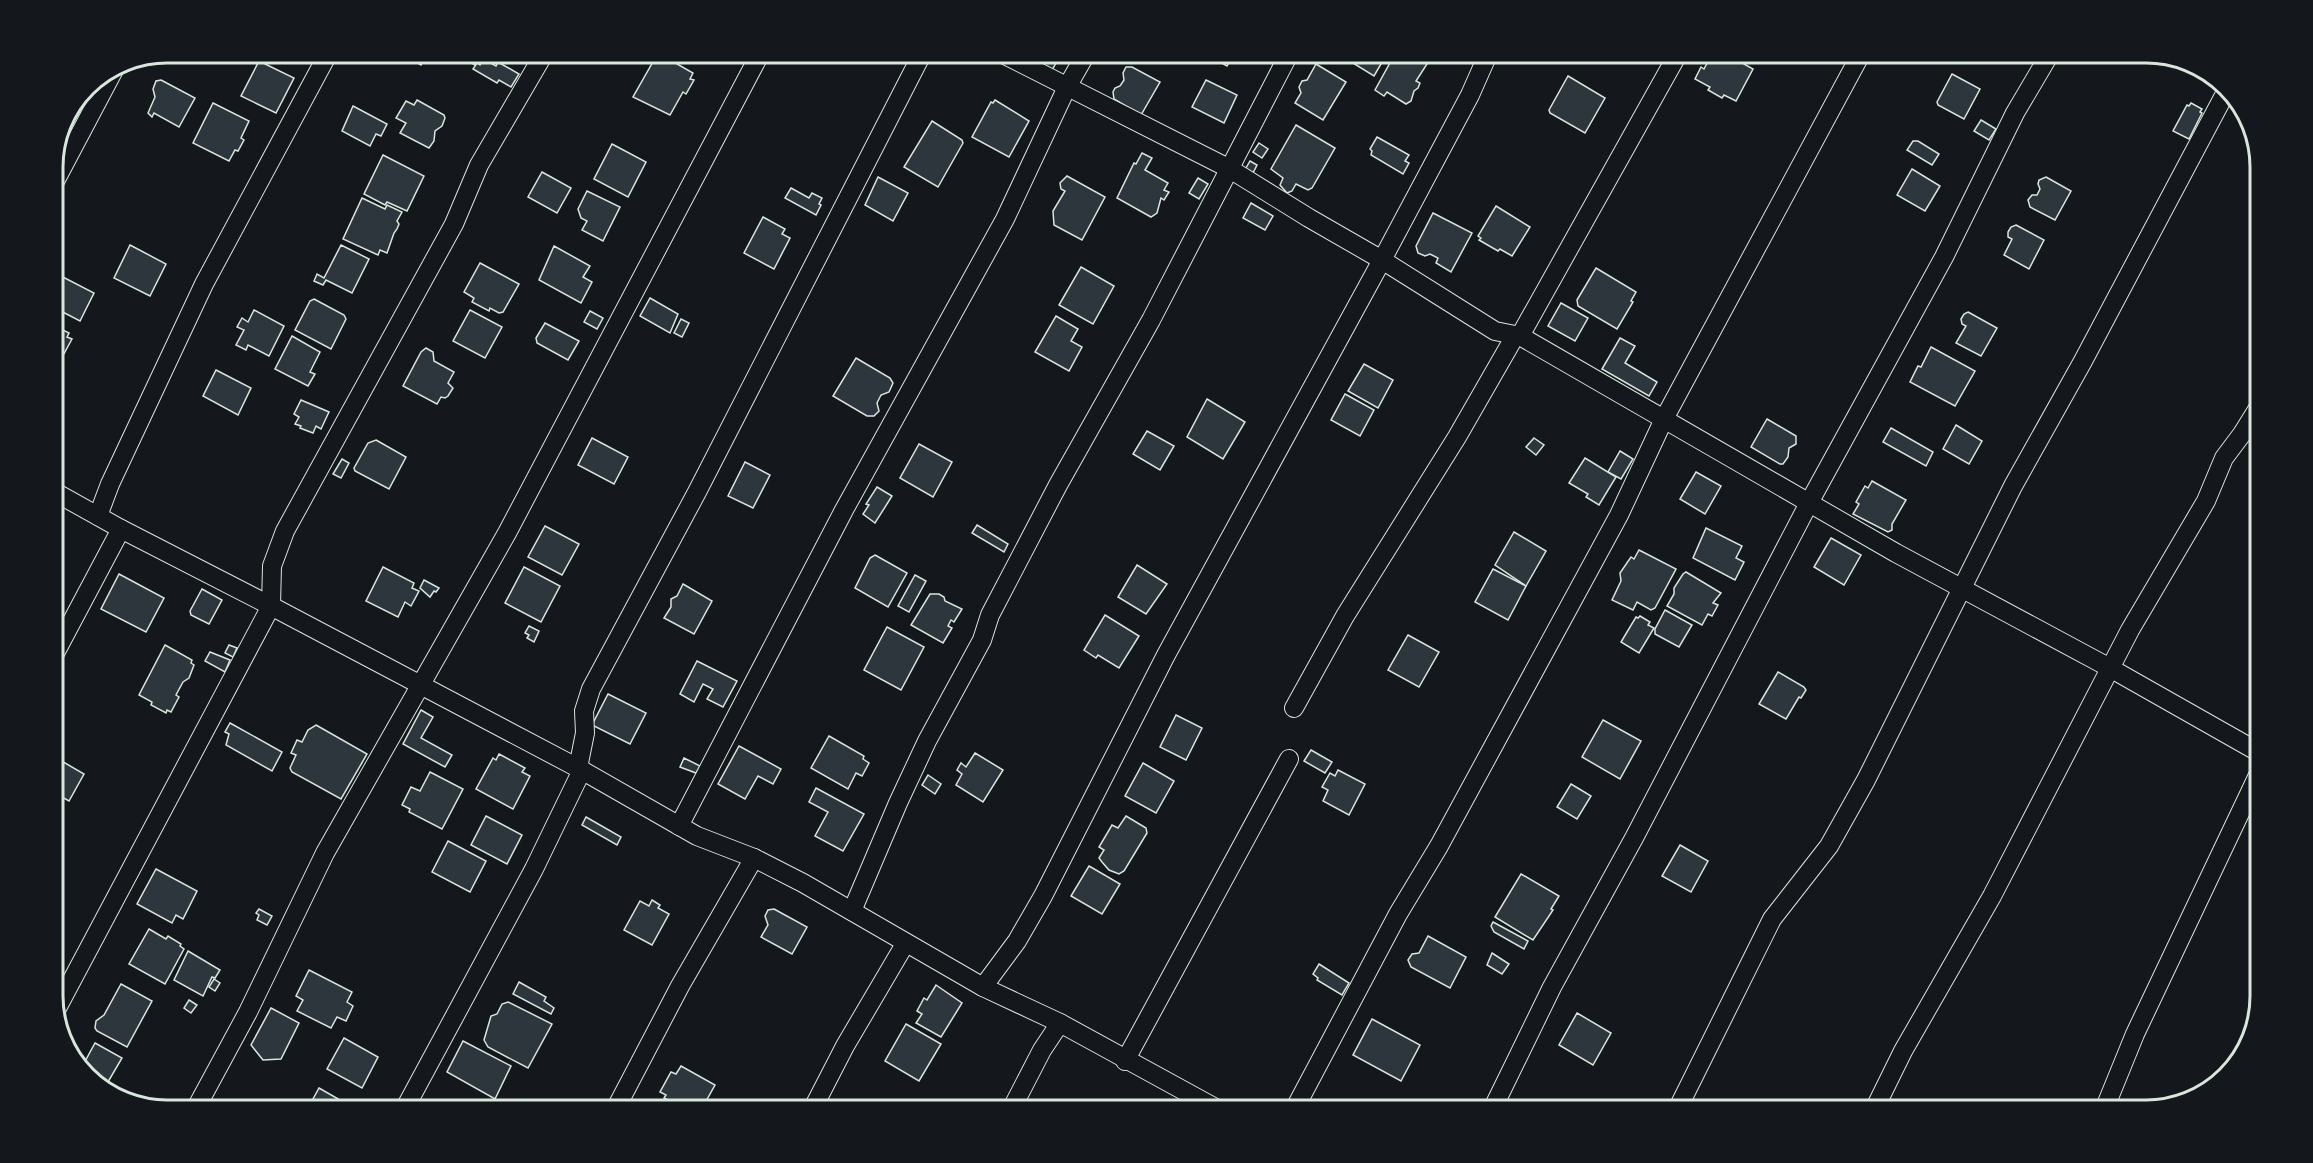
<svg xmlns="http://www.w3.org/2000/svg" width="2313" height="1163" font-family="'Zilla Slab',serif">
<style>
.building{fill:#2c363c;stroke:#d8e6dc;stroke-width:1.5}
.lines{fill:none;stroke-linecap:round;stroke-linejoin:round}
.street-casing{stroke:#d8e6dc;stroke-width:20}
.street{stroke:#14181c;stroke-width:18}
.rim{fill:none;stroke:#d8e6dc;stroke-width:3}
</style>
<rect width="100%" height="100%" fill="#14181c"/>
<!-- building -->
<g class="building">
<polygon points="398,52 428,52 421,65"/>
<polygon points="461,52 485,52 480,63 477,61 475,65 464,59 466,55"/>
<polygon points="1017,52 1062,52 1051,72"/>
<polygon points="1202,52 1235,52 1227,66"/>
<polygon points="1352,52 1388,52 1374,76 1348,60"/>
<polygon points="1396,52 1408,52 1427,64 1416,81 1420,83 1418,88 1414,91 1411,101 1406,104 1387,92 1384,96 1375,90"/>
<polygon points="1713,52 1723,52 1753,69 1736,101 1724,95 1722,98 1708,90 1710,87 1695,79 1701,67 1704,69"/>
<polygon points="658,53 693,73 690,79 694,80 686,94 683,92 670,115 633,97"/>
<polygon points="2163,56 2189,62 2186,69"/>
<polygon points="483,59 496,66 498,62 519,74 511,87 499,80 497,83 473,69 477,63 480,65"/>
<polygon points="259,61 294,78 276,113 241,96"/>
<polygon points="1316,64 1346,82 1323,120 1295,103 1301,93 1299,87 1302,81 1307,80"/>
<polygon points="1126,67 1132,67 1160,82 1141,115 1114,99 1113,92 1115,88 1120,86 1124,80 1123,73"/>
<polygon points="1952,74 1980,89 1964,119 1938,105 1937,102"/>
<polygon points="1568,76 1605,98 1585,133 1550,113 1549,110"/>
<polygon points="161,80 195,98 179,127 154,113 152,117 148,113 155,97 153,89 156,81"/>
<polygon points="1206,80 1237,95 1224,123 1192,107"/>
<polygon points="417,100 444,115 445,118 442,126 435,131 434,141 429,148 400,133 406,123 396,118 406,101 414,105"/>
<polygon points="995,100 1029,121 1009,157 972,137 991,102 993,103"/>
<polygon points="213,103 249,121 241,138 244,140 238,151 235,150 229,161 193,143"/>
<polygon points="2191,103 2202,109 2200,112 2202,113 2189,139 2173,131 2187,105 2189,106"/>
<polygon points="353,106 387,124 381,136 376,134 370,146 342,131"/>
<polygon points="1981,120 1996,129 1989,140 1974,131"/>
<polygon points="932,121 962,140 963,143 938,187 904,167"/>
<polygon points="1296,125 1335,148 1312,188 1308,190 1296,184 1292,191 1287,193 1280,185 1283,178 1271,169"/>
<polygon points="1377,137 1409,155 1405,161 1409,163 1403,174 1371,155 1372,151 1370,149"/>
<polygon points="1913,141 1918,141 1939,154 1932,165 1907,150"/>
<polygon points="1259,143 1268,149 1262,158 1253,152"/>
<polygon points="612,144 646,162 628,197 594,179"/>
<polygon points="1142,153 1152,158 1145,170 1168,183 1164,190 1169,192 1164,200 1161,198 1157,213 1151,217 1117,198 1134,163 1136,164"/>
<polygon points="383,155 424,176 407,211 387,202 385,205 364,194"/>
<polygon points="1250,161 1257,165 1252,175 1247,172 1246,168"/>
<polygon points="1912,169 1940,186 1925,211 1897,195"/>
<polygon points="542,172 571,188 557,213 528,197"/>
<polygon points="1067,176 1105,197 1082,240 1054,225 1053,211 1065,191 1061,189 1060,183"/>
<polygon points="878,177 908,193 893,221 865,205"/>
<polygon points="2046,177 2071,191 2055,220 2030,207 2028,200 2032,195 2037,195 2040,189 2038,184 2039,180"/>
<polygon points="1198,178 1208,184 1199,199 1189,193"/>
<polygon points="791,188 809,198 812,193 822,198 819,204 821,205 816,215 785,198"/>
<polygon points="587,191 620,207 603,241 582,230 587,221 581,218 578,209"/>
<polygon points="362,198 385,209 387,205 402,212 397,221 399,224 397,229 394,233 387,253 380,250 378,255 343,239"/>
<polygon points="1251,203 1273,216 1265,230 1243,218"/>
<polygon points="1496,206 1530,227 1512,256 1500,249 1498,251 1479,240 1481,238 1478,236"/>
<polygon points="1433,213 1472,233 1451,272 1436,263 1438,258 1430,254 1425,256 1418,253 1416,246"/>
<polygon points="763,217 785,229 782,234 790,238 774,269 744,253"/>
<polygon points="2016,225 2044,240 2029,269 2004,255 2012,239 2008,237 2008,232 2011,227"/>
<polygon points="130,245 166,264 150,296 114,278"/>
<polygon points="341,245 369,259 352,293 326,280 323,285 314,281 317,274 324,278"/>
<polygon points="554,246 590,266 583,277 592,282 581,303 539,280"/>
<polygon points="480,263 519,284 503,312 499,313 490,308 489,311 472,302 474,298 464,292"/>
<polygon points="1081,267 1114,286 1093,324 1059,305"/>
<polygon points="1596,268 1636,292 1631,301 1633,302 1617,329 1578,306 1577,300"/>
<polygon points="57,274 94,293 80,321 53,307 53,283"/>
<polygon points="650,298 678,314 670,333 640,316"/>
<polygon points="314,299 344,315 346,319 331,349 295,330 310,301"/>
<polygon points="1561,303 1588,318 1575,341 1548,326"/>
<polygon points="254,310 284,326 269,356 248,345 246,350 236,345 244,330 237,327 242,318 248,322"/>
<polygon points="470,310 502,327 485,358 453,341"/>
<polygon points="590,311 603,318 597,329 584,322"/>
<polygon points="1968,312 1997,328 1981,356 1956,343 1966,326 1962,324 1961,319 1964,314"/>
<polygon points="1056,316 1078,329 1071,341 1082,347 1069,371 1035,352"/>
<polygon points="681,319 689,323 682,337 674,333"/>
<polygon points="545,323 579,341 568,360 537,343 536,338"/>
<polygon points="53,325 69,333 67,337 72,339 53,374"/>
<polygon points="292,336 320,352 310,372 315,374 308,386 275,369"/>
<polygon points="1620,338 1635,346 1625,363 1657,382 1649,396 1602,369"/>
<polygon points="1931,347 1975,371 1955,406 1910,382 1918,366 1921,367"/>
<polygon points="426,348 433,352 434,361 454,372 448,383 453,388 448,396 445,398 441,397 437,404 403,386 421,352"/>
<polygon points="856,358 890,378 893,383 889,392 881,395 877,403 879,411 874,416 867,416 833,396"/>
<polygon points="1364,364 1393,380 1378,408 1348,391"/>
<polygon points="216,370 251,388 238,415 203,396"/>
<polygon points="1345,394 1374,410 1360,436 1331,420"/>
<polygon points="1207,399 1245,422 1223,459 1187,437"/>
<polygon points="301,400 329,412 321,429 316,426 313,433 300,428 301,426 295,424 299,417 294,414"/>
<polygon points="1767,419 1796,436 1796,444 1789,448 1788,457 1783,464 1780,464 1751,447"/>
<polygon points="1956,425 1982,441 1969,464 1943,449"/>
<polygon points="1891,428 1933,452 1926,466 1883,442"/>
<polygon points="1147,431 1174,446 1160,470 1133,454"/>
<polygon points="592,438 628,457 614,484 578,465"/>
<polygon points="1534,438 1544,445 1536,455 1526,447"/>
<polygon points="376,440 406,457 389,489 355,471 354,468 368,443"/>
<polygon points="919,444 952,462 933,497 900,478"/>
<polygon points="1620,451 1633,459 1621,479 1608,472"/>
<polygon points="1585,458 1616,477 1599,505 1586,497 1588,494 1569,483"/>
<polygon points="342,459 349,463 341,478 333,474"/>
<polygon points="745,462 770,475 753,508 728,496"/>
<polygon points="1696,472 1721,486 1705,514 1680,499"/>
<polygon points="1872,481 1906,500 1892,524 1892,530 1888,532 1853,514 1859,504 1856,502 1865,486 1868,488"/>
<polygon points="877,487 892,496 875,523 863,514 869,505 866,504"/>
<polygon points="977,525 1008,544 1004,552 972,533"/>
<polygon points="545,526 579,544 562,575 528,557"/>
<polygon points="1706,528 1742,546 1736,558 1744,562 1735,580 1693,558"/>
<polygon points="1514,532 1546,551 1526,586 1495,565"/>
<polygon points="1831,538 1861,555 1844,585 1814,567"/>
<polygon points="1639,550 1676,569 1655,608 1651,610 1637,602 1633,610 1612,600 1621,581 1620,573 1631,557 1634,559"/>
<polygon points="875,555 907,573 888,607 855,588 870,558"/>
<polygon points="1137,565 1167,584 1146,614 1118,597"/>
<polygon points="383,567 414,583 412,588 419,591 411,606 405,602 398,617 366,601"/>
<polygon points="524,567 560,586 541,622 505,603"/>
<polygon points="1493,569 1526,586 1508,620 1475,602"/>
<polygon points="1686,572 1721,593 1713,603 1718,605 1712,616 1708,614 1702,625 1667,606 1674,594 1674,588 1683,574"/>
<polygon points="119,574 164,598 146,632 101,609"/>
<polygon points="915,575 926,581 909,612 898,606"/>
<polygon points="424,580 439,588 436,592 434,591 430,597 420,588"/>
<polygon points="683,584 712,601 694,634 664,618 671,607 671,599 677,596"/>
<polygon points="202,589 222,600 209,624 191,615 190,611"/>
<polygon points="930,594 939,594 944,597 945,601 962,609 954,622 951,620 948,626 952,628 943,643 911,625"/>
<polygon points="1665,610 1692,625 1679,647 1655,634 1655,629"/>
<polygon points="1105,615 1139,636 1119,668 1098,655 1096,658 1084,650"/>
<polygon points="1640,616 1650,622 1648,625 1654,628 1639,653 1621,642 1636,617 1638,618"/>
<polygon points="529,626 539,631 534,642 527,638 529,635 525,633"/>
<polygon points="887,627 924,647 901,690 864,670"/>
<polygon points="1408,635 1439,652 1419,687 1388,670"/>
<polygon points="165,645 192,660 191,663 194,665 189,678 183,682 176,695 179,697 171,712 167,710 166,713 151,705 152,702 139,695"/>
<polygon points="229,645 237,648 233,657 225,653"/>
<polygon points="210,652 230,660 225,672 205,661"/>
<polygon points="697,661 737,681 723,707 707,699 713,689 703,684 694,702 680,694"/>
<polygon points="1778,672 1804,687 1806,690 1801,698 1799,697 1786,719 1759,704"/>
<polygon points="608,694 646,713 630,744 592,725"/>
<polygon points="421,710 433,717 421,738 452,755 445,767 403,744"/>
<polygon points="1176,715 1202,728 1186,760 1160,747"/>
<polygon points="1603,720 1641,741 1620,779 1582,757"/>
<polygon points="230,723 282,752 272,771 226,745 229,734 225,732"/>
<polygon points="316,725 367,754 341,799 292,772 290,768 296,755 291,753 297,740 302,742 308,730"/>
<polygon points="829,736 864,756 863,759 869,763 862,776 856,773 848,789 811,768"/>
<polygon points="739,746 781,769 773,784 758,776 745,799 718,784"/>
<polygon points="1311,750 1332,762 1325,773 1304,761"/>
<polygon points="975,753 1003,770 983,802 956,785 962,774 957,770 961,763 966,767"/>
<polygon points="499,754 525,768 522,772 530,776 513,809 476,789 493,758 496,760"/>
<polygon points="53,756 84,774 69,801 53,792"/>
<polygon points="684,758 700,766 696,773 680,767"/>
<polygon points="1143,763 1174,781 1156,813 1125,796"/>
<polygon points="1338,770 1365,784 1349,815 1323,801 1328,790 1322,787 1330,773 1335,776"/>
<polygon points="430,772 463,789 442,829 409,812 410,809 402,805 411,787 420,791"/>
<polygon points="928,775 941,784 935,794 922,785"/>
<polygon points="1571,784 1591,796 1577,819 1557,807"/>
<polygon points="816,788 864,814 843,851 815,836 828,812 809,802"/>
<polygon points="53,816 60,820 53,835"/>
<polygon points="486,816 522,835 507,864 471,845"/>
<polygon points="1126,816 1146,828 1147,833 1124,871 1119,874 1109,870 1102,862 1099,858 1104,850 1099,847 1112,825 1118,828"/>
<polygon points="586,817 621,837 617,845 582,825"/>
<polygon points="448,841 486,861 470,892 432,872"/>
<polygon points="1680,845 1708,861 1691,892 1662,876"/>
<polygon points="1089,866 1120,884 1102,914 1071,896"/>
<polygon points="156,869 197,891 183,919 176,915 172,923 137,904"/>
<polygon points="1521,874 1559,896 1551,909 1553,910 1533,940 1495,917"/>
<polygon points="652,900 660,905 658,908 669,914 652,945 624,930 640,901 649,906"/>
<polygon points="259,909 272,916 267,925 257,920 259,915 256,913"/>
<polygon points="774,909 807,927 792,954 761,937 768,925 765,916 768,910"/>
<polygon points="1493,922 1528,941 1524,949 1494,932 1491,926"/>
<polygon points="149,929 166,939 168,936 181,944 180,946 184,949 165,984 129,964"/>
<polygon points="1428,936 1466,957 1450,988 1411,967 1408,960 1412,954 1419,953"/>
<polygon points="188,951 220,970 215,978 212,977 203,996 174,980"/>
<polygon points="1492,953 1509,964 1502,974 1487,965"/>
<polygon points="1319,964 1349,983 1342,995 1317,980 1318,978 1313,974"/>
<polygon points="309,970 352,992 347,1002 353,1006 346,1021 337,1017 331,1028 297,1011 303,1000 296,996"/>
<polygon points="214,979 220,983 215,991 209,987"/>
<polygon points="519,982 546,997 544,1001 554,1008 551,1014 513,994"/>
<polygon points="121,984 152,1001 127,1047 97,1031 95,1028 96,1021 104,1015"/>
<polygon points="936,985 962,1003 941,1037 916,1023 922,1014 917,1011 924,998 927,1000"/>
<polygon points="189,1000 197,1005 191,1013 184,1008"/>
<polygon points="508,1002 552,1024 528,1068 488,1047 484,1040 491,1016 497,1014 502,1004"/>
<polygon points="271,1008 299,1023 281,1059 263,1060 251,1045"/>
<polygon points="1577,1013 1611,1033 1593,1065 1559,1045"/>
<polygon points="1372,1019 1420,1045 1401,1081 1353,1055"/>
<polygon points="906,1024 941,1044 919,1081 885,1061"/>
<polygon points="344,1038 378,1057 362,1088 327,1069"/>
<polygon points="463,1041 511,1066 495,1099 447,1072"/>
<polygon points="95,1043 122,1058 108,1082 82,1067"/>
<polygon points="681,1066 715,1085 701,1110 692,1110 680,1104 679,1106 664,1098 666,1095 660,1092 671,1072 676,1074"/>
<polygon points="319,1088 354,1108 353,1110 307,1110"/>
<polygon points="668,1104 680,1110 660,1110 663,1105"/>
</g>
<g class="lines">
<defs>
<g id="street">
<polyline points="999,52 1230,169 1309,218 1382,260 1495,331 1520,336 1896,553 2110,668 2260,753"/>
<polyline points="53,185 116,66"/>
<polyline points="1520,336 1679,52"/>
<polyline points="53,491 121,529 271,606 578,768 697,836 754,858 803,883 983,987 1060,1023 1219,1110"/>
<polyline points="98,516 110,484 204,284 329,52"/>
<polyline points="53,657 121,529"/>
<polyline points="1294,708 1345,616 1457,437 1515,336"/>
<polyline points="578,768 585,733 584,711 591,689 697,492 923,52"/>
<polyline points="679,826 844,510 1005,219 1067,87 1087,52"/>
<polyline points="852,911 898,803 927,741 982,640 990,615 1058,485 1151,320 1290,52"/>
<polyline points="983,987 1017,941 1043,896 1166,655 1382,260 1470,95 1489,52"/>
<polyline points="55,1012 271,606 272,566 285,531 454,224 479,165 545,52"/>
<polyline points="1125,1061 1289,759"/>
<polyline points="195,1110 248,1012 325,853 507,533 761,52"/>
<polyline points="404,1110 534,869 582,770"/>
<polyline points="615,1110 680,986 754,858"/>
<polyline points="812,1110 845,1046 905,944"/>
<polyline points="1011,1110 1042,1050 1060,1023"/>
<polyline points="1294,1110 1398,914 1439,846 1619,515 1664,419 1862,52"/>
<polyline points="1492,1110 1552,987 1634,838 1810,501 1944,257 2015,113 2051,52"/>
<polyline points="1677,1110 1772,919 1829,846 1866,780 2013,486 2083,361 2227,90"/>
<polyline points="1874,1110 1903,1051 1992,896 2130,630 2206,501 2224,458 2242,434 2260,405"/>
<polyline points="2104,1110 2135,1034 2260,771"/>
</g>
</defs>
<!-- street casing -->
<use href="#street" class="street-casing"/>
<!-- street -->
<use href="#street" class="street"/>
</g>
<!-- crop -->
<path d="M0 0H2313V1163H0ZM167 63H2146A104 104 0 0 1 2250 167V996A104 104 0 0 1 2146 1100H167A104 104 0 0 1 63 996V167A104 104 0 0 1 167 63Z" fill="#14181c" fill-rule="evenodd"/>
<path class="rim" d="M167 63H2146A104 104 0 0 1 2250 167V996A104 104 0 0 1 2146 1100H167A104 104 0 0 1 63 996V167A104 104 0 0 1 167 63Z"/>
</svg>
